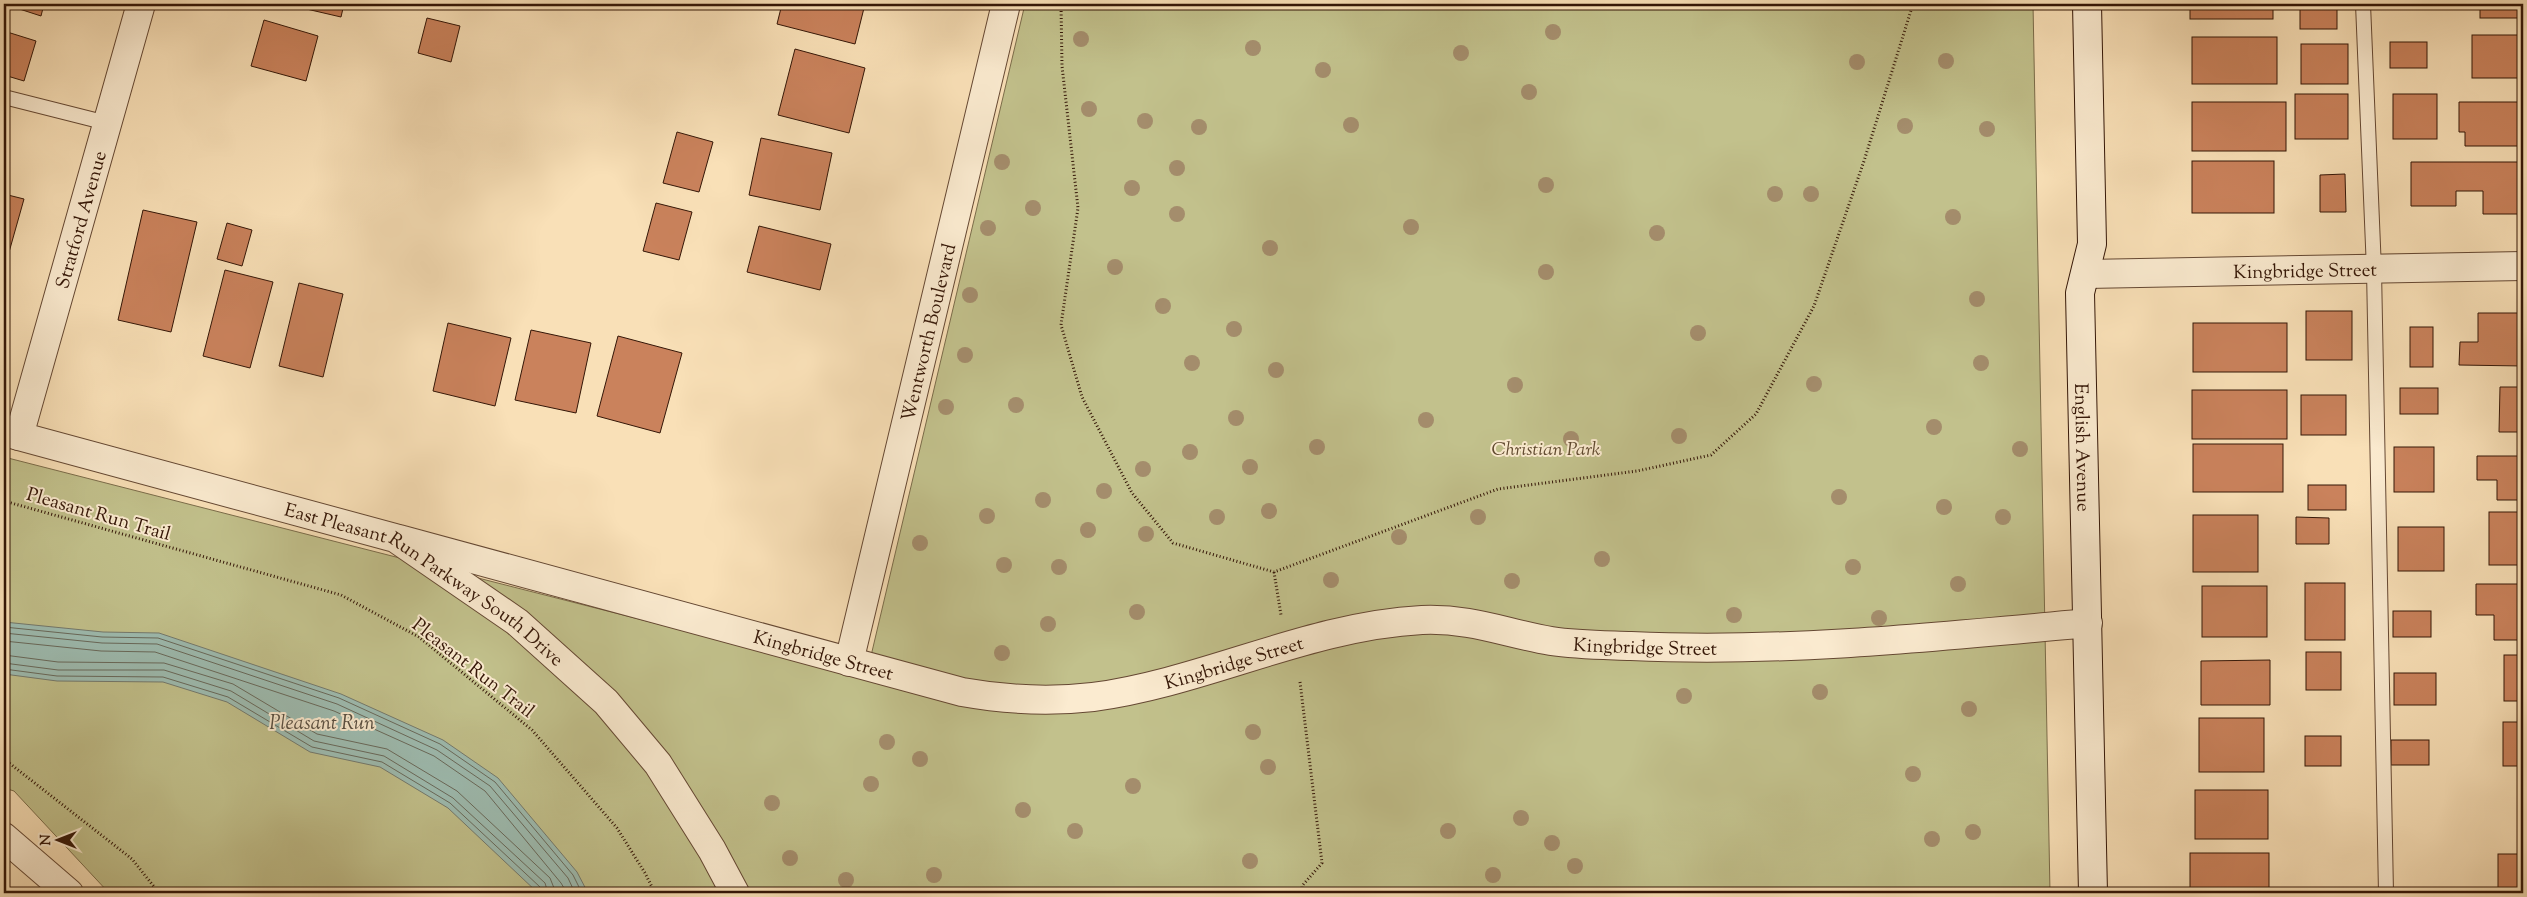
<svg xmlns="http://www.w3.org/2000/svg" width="2527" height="897" font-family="'Sorts Mill Goudy',serif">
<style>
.green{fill:#c2c18c;stroke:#7b6c4a}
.water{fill:#9ebdb2;stroke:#747a6e}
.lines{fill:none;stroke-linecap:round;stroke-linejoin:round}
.shore{stroke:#696a5c;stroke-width:1}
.building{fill:#ca825c;stroke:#341607}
.service-casing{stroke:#654833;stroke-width:16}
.minor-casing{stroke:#654833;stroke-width:30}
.tertiary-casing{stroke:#654833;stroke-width:30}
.secondary-casing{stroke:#341607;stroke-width:30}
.path{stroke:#341607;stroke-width:3;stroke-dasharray:1 2.5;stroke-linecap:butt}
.service{stroke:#fbebd0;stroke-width:14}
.minor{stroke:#fbebd0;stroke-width:28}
.tertiary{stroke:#fbebd0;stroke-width:28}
.secondary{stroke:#fbebd0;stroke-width:28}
.tree{fill:#a48d6c}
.labels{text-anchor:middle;stroke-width:4;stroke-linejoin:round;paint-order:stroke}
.street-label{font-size:19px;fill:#341607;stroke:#fbebd0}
.park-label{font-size:19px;font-style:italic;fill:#5f492f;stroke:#fbebd0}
.water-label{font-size:20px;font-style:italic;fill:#595043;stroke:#fbebd0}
</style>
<rect width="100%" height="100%" fill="#f9e0b7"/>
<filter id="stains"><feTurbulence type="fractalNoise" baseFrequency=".004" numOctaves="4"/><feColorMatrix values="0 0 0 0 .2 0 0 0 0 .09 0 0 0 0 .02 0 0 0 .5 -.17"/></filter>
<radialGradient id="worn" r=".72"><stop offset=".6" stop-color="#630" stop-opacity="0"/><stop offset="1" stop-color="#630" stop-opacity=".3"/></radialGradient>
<!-- green -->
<polygon class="green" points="1025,4 2033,4 2050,893 109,893 14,791 4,788 4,457 866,677"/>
<!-- water -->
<polygon class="water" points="4,622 103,632 159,633 341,694 443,740 498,778 577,872 588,893 538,893 448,808 380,767 310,752 227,702 163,682 57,681 4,674"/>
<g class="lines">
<!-- shore -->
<g class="shore">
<polyline points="4,627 102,637 158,638 339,698 440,744 495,782 573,875 582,893"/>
<polyline points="4,633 102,643 157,644 337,704 437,750 490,786 568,878 575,893"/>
<polyline points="4,641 101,651 155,652 334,711 434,756 485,791 561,883 567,893"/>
<polyline points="4,655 58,662 164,663 233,684 317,734 387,749 457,791 550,878 556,893"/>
<polyline points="4,663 58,670 164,670 231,691 314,741 384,756 453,798 545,883 548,893"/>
<polyline points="4,669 57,676 163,677 228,697 312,747 382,762 450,803 540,887 542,893"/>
</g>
</g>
<!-- building -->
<g class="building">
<polygon points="4,4 44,4 41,16"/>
<polygon points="285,4 344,4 341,17"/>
<polygon points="782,4 865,4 855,44 777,24"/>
<rect x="2190" y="4" width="83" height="15"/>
<rect x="2300" y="4" width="37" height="25"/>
<rect x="2480" y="4" width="43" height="14"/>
<polygon points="427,18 460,26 451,62 418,53"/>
<polygon points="264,20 318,36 306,81 251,66"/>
<polygon points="4,31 36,41 24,81 4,75"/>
<rect x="2472" y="35" width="51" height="43"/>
<rect x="2192" y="37" width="85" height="47"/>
<rect x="2390" y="42" width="37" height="26"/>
<rect x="2301" y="44" width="47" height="40"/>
<polygon points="795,49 865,68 849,133 778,115"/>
<rect x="2295" y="94" width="53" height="45"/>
<rect x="2393" y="94" width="44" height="45"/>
<rect x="2192" y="102" width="94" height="49"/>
<polygon points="2459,102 2523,102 2523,146 2465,146 2465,132 2459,132"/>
<polygon points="677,132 713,142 699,192 663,183"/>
<polygon points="761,138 832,153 820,210 749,195"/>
<rect x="2192" y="161" width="82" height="52"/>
<polygon points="2411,162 2523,162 2523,214 2483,214 2483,191 2456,191 2456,206 2411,206"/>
<polygon points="2345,174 2346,212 2320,212 2320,175"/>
<polygon points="4,194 24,199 4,270"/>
<polygon points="656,203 692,212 679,260 643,251"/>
<polygon points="143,210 197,222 171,332 118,320"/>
<polygon points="227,223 252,230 242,266 217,259"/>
<polygon points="759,226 831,244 820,290 747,272"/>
<polygon points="225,270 273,282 250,368 203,356"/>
<polygon points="299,283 343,294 323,377 279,366"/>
<rect x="2306" y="311" width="46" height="49"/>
<polygon points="2478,313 2523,313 2523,366 2459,365 2460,342 2478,342"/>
<polygon points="448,323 511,338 495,406 433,391"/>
<rect x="2193" y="323" width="94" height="49"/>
<rect x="2410" y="327" width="23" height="40"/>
<polygon points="531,330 591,343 576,413 515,400"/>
<polygon points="618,336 682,353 660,433 597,416"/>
<polygon points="2500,387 2523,387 2523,432 2499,432"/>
<rect x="2400" y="388" width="38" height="26"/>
<rect x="2192" y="390" width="95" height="49"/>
<rect x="2301" y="395" width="45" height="40"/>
<rect x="2193" y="444" width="90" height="48"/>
<rect x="2394" y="447" width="40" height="45"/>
<polygon points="2477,456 2523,456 2523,500 2497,500 2497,480 2477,480"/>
<rect x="2308" y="485" width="38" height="25"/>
<rect x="2489" y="512" width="34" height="53"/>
<rect x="2193" y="515" width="65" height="57"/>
<polygon points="2296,517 2329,518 2329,544 2296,544"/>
<rect x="2398" y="527" width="46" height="44"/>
<rect x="2305" y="583" width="40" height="57"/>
<polygon points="2476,584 2523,584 2523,640 2494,640 2494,615 2476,615"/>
<rect x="2202" y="586" width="65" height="51"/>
<rect x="2393" y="611" width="38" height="26"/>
<rect x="2306" y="652" width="35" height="38"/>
<rect x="2504" y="655" width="19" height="46"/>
<polygon points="2270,660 2270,705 2201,705 2201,661"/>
<rect x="2394" y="673" width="42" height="32"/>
<rect x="2199" y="718" width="65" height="54"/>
<rect x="2503" y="722" width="20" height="44"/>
<rect x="2305" y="736" width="36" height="30"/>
<rect x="2391" y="740" width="38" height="25"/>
<rect x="2195" y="790" width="73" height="49"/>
<rect x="2190" y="853" width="79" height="40"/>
<rect x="2498" y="854" width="25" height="39"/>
<rect x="1323" y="892" width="65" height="1"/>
</g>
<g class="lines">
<defs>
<g id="service">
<polyline points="2363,4 2374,270 2386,893"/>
<polyline points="4,97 107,123"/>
</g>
<g id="minor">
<path id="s1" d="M2086,274L2523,266"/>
<path id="s2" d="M19,436L141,4"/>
<path id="s3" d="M399,539L962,692C1007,700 1049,702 1093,697C1205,682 1308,626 1422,620C1471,618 1505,633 1551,641C1577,645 1605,645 1631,646C1784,653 1936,637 2088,623"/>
<path id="s4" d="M849,662L1006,4"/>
<polyline points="4,837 69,893"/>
</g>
<g id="tertiary">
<path id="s5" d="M4,432L395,538L517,622L606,702L658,764L712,850L735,893"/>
</g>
<g id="secondary">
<path id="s6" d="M2087,4L2092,244L2080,293L2093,893"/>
</g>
</defs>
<!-- service casing -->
<use href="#service" class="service-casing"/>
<!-- minor casing -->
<use href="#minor" class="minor-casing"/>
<!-- tertiary casing -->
<use href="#tertiary" class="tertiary-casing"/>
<!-- secondary casing -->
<use href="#secondary" class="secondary-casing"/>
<!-- path -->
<g class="path">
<polyline points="1061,4 1062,66 1078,208 1061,325 1082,397 1132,493 1173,543 1274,572 1498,489 1637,471 1711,455 1756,414 1814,306 1864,161 1913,4"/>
<polyline points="4,501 341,595 419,637 532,730 617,828 645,873 655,893"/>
<polyline points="1274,572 1281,615"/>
<polyline points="1300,682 1322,863 1302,886 1302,893"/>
<polyline points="4,759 132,859 159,893"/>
</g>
<!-- service -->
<use href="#service" class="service"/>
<!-- minor -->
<use href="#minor" class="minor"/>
<!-- tertiary -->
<use href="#tertiary" class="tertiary"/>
<!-- secondary -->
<use href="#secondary" class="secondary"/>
</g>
<!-- trees -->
<g class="tree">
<circle cx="1553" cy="32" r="8"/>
<circle cx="1081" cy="39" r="8"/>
<circle cx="1253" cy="48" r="8"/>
<circle cx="1461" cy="53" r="8"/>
<circle cx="1946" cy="61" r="8"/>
<circle cx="1857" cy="62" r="8"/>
<circle cx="1323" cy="70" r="8"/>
<circle cx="1529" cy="92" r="8"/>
<circle cx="1089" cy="109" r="8"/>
<circle cx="1145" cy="121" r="8"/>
<circle cx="1351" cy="125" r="8"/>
<circle cx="1905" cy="126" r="8"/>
<circle cx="1199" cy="127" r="8"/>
<circle cx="1987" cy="129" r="8"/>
<circle cx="1002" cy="162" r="8"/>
<circle cx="1177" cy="168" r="8"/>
<circle cx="1546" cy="185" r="8"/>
<circle cx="1132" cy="188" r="8"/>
<circle cx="1775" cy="194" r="8"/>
<circle cx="1811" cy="194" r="8"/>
<circle cx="1033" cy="208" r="8"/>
<circle cx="1177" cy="214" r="8"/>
<circle cx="1953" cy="217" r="8"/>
<circle cx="1411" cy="227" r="8"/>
<circle cx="988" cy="228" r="8"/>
<circle cx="1657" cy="233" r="8"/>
<circle cx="1270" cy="248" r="8"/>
<circle cx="1115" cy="267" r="8"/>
<circle cx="1546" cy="272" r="8"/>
<circle cx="970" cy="295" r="8"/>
<circle cx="1977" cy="299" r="8"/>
<circle cx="1163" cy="306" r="8"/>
<circle cx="1234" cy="329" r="8"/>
<circle cx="1698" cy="333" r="8"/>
<circle cx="965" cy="355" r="8"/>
<circle cx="1192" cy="363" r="8"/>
<circle cx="1981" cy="363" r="8"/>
<circle cx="1276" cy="370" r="8"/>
<circle cx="1814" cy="384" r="8"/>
<circle cx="1515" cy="385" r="8"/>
<circle cx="1016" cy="405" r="8"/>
<circle cx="946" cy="407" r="8"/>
<circle cx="1236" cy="418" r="8"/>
<circle cx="1426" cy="420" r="8"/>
<circle cx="1934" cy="427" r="8"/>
<circle cx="1679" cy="436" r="8"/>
<circle cx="1571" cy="439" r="8"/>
<circle cx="1317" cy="447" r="8"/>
<circle cx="2020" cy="449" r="8"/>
<circle cx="1190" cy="452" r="8"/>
<circle cx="1250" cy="467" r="8"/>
<circle cx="1143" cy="469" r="8"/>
<circle cx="1104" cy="491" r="8"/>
<circle cx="1839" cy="497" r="8"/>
<circle cx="1043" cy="500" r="8"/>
<circle cx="1944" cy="507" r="8"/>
<circle cx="1269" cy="511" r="8"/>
<circle cx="987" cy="516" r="8"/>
<circle cx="1217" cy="517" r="8"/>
<circle cx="1478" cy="517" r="8"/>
<circle cx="2003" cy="517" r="8"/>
<circle cx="1088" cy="530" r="8"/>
<circle cx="1146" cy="534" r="8"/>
<circle cx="1399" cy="537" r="8"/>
<circle cx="920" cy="543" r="8"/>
<circle cx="1602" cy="559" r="8"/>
<circle cx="1004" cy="565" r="8"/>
<circle cx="1059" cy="567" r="8"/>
<circle cx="1853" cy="567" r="8"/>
<circle cx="1331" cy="580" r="8"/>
<circle cx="1512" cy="581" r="8"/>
<circle cx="1958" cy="584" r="8"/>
<circle cx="1137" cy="612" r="8"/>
<circle cx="1734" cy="615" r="8"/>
<circle cx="1879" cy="618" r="8"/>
<circle cx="1048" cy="624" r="8"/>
<circle cx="1002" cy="653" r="8"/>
<circle cx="1820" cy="692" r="8"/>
<circle cx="1684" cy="696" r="8"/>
<circle cx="1969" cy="709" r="8"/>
<circle cx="1253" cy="732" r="8"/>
<circle cx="887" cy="742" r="8"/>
<circle cx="920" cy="759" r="8"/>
<circle cx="1268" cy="767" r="8"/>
<circle cx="1913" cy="774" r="8"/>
<circle cx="871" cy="784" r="8"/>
<circle cx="1133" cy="786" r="8"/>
<circle cx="772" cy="803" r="8"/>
<circle cx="1023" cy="810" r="8"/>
<circle cx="1521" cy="818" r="8"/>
<circle cx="1075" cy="831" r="8"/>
<circle cx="1448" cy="831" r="8"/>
<circle cx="1973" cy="832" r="8"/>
<circle cx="1932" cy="839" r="8"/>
<circle cx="1552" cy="843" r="8"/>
<circle cx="790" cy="858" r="8"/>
<circle cx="1250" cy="861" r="8"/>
<circle cx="1575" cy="866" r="8"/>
<circle cx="934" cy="875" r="8"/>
<circle cx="1493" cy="875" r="8"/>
<circle cx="846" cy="880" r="8"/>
</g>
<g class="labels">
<!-- street labels -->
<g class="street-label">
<text dy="7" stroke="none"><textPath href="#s2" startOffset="225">Stratford Avenue</textPath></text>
<text dy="7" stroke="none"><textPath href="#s1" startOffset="219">Kingbridge Street</textPath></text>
<text dy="7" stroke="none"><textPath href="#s4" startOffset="339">Wentworth Boulevard</textPath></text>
<text dy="7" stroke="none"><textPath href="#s6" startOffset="445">English Avenue</textPath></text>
<text transform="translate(99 513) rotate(16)" y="7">Pleasant Run Trail</text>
<text dy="7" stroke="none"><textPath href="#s5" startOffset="452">East Pleasant Run Parkway South Drive</textPath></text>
<text dy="7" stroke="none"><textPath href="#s3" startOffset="1279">Kingbridge Street</textPath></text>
<text dy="7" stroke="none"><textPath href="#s3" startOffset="440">Kingbridge Street</textPath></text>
<text dy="7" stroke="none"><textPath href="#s3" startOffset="860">Kingbridge Street</textPath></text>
<text transform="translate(474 667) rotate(38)" y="7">Pleasant Run Trail</text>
</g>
<!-- park labels -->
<g class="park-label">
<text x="1546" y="455">Christian Park</text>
</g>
<!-- water labels -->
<g class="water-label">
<text x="322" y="729">Pleasant Run</text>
</g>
</g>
<!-- margin -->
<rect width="2527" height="897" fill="none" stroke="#f9e0b7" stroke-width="20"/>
<rect x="5" y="5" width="2517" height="887" fill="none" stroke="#341607" stroke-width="2.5"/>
<rect x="10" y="10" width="2507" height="877" fill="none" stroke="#341607"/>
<!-- north arrow -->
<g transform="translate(58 840) rotate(270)" stroke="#fbebd0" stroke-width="4" paint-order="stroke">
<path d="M0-4L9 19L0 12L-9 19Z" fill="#341607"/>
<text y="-8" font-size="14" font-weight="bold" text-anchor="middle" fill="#341607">N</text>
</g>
<rect width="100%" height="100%" filter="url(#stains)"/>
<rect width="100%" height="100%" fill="url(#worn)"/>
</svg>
